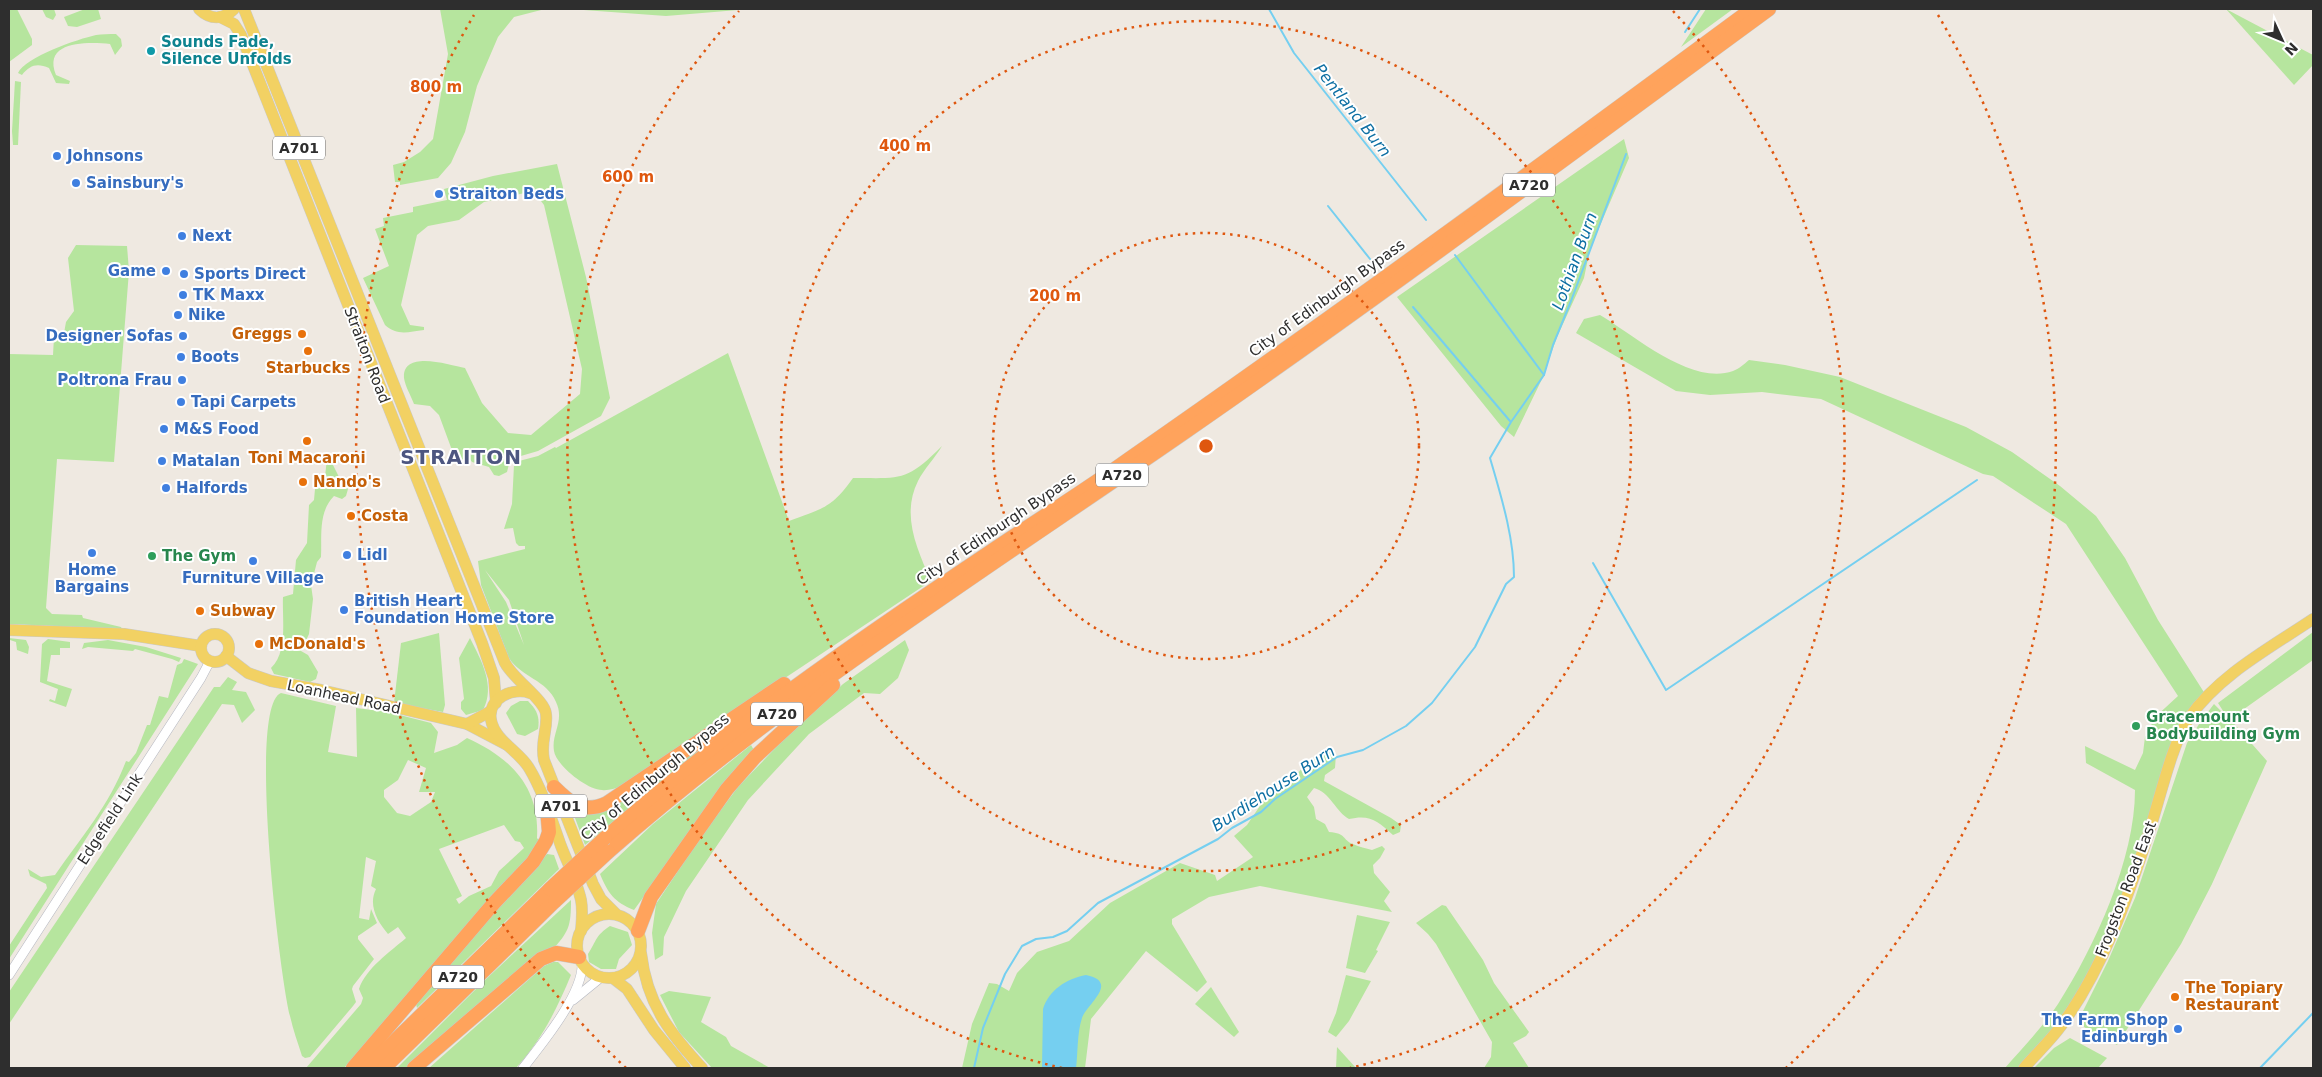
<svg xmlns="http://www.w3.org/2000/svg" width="2322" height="1077" font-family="'DejaVu Sans',sans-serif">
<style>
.green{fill:#b6e59e;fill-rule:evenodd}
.water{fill:#75cff0}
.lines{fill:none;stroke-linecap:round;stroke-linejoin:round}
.stream{stroke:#75cff0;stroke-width:2}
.minor-casing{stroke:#b4b7c1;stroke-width:10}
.major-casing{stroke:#c9c9c9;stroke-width:12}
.highway-casing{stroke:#c9c9c9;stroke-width:15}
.minor{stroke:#fff;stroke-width:9}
.major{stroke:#f2d163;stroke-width:11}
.highway{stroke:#ffa35c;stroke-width:14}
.highway-bridge-casing{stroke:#c9c9c9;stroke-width:15;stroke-linecap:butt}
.highway-bridge{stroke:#ffa35c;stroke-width:14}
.ring{fill:none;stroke:#df570e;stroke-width:2.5;stroke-dasharray:2.5 5}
.culture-dot{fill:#0f9aa8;stroke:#fff;stroke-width:2}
.shop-dot{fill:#3f7fe0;stroke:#fff;stroke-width:2}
.food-dot{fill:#e8710a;stroke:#fff;stroke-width:2}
.leisure-dot{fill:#2e9e5b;stroke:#fff;stroke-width:2}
.labels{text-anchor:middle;stroke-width:4;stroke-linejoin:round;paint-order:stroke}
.shield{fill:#fff;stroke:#6d6d6d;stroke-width:1}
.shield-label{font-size:14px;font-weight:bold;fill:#2e2e2e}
.culture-label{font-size:15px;font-weight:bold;fill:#0d838f;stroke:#fff;text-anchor:start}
.shop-label{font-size:15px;font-weight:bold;fill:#366cbe;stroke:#fff;text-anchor:start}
.street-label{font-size:15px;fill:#2e2e2e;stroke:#fff}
.food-label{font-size:15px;font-weight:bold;fill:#c56008;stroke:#fff;text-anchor:start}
.leisure-label{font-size:15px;font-weight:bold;fill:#27864d;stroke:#fff;text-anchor:start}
.water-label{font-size:16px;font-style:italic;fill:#0d6fa3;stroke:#fff}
.district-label{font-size:20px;font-weight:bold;letter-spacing:1px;fill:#4d5680;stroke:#fff}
.centre{fill:#df570e;stroke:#fff;stroke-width:2.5}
.ring-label{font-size:15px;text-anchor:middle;font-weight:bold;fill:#df570e;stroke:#fff;stroke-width:4;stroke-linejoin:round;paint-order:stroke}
</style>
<rect width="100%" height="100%" fill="#efe9e1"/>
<!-- green -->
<g class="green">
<polygon points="9,9 17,9 32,39 32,45 9,62"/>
<polygon points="42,9 54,9 56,15 53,20 46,17"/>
<polygon points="85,9 98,9 101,19 77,27 68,26 64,17"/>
<polygon points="440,9 545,9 514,17 498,37 477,86 465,132 451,163 438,178 400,185 400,182 395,182 393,165 404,162 420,152 433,139 448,54"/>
<polygon points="570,9 750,9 666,16"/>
<polygon points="1706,9 1733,9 1681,47"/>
<polygon points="2226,9 2313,55 2313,65 2294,85"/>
<path d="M116,34L121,39L122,46L115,55L110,44C89,42 42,40 56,75L70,81L69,84L56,83L49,68C37,63 30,65 22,75L18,73C25,57 78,39 96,35C102,34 109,34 116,34Z"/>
<polygon points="15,81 21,82 18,145 13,145 12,131"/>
<polygon points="1624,139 1629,158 1590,249 1584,278 1557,337 1542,379 1514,437 1501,426 1397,297"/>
<path d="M557,164L586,277L610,398L601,416L538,451L514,458L509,464L507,472L499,476L494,475L489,467L472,462L469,458L456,461L439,415L430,406L414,404C411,396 405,386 404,378C402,349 450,365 465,368L482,403L508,433L531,435L580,394L582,369L544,205L538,197L529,192L484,202L459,220L428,226L417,235L401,305L410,325L424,327V330C408,332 397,336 385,325L363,278L389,266L375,229L384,226L383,218L413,212V207L447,200L444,189L493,176Z"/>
<polygon points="76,245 127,246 129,271 114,462 57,459 46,608 52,614 82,615 83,618 121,627 122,629 9,624 9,354 53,355 54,337 64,333 66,322 74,311 68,258"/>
<path d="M1600,315C1634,335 1691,386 1733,371C1739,369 1744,364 1749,360L1785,365L1840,377L1966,427L2012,452L2060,486L2096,516L2125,558L2158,620L2207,697L2189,719L2091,977L2024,1068H2005C2023,1047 2043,1027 2058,1004C2095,946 2135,859 2135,790L2086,763L2085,746L2135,770L2143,753L2145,737L2150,730L2153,719L2178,696L2066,524L1993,476L1983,474L1821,399L1762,392L1710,395L1676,391L1576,333L1584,319Z"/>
<path d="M728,353L789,521C823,508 831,509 853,478C902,478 906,482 942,446C935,458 924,469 918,481C901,515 917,549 931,581L621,787C615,788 608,791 602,790C587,790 556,765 554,751C551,733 565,721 556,702C547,680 521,677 509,658L481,585L478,561L525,549V546H519L516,543L513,528L504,529L512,504L514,465L519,461L538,456L555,447L556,448ZM485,570L509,600L524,645L506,602Z"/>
<path d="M327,458L331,461L341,481L348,489L346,496L342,499L334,496C318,512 322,536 321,557L317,562L311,585L313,599L309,634L301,651L308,655L318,672L316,679L310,682L274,674L271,668C288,652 282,619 283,597L293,594L296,560L307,543L309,505L314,500L315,489L325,477Z"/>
<polygon points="2313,632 2313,660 2230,719 2267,761 2212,884 2181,944 2117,1045 2084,1027 2081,1015 2108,961 2135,898 2187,743 2201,721 2214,704 2227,717 2218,703"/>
<polygon points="439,633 445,705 443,712 394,703 401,643"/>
<polygon points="9,638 26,640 29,647 28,654 17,650 16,642 10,640 9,643"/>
<path d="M470,638C481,660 496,686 483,710L466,715L461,709V702L464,699L459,658Z"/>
<polygon points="48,639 70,642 70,648 60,648 60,655 51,655 47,681 72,689 66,707 49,701 50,699 55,701 58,689 40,682 42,644"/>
<polygon points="108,640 146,647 181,658 179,662 172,659 135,649 133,651 88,647 82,649 84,643"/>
<polygon points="905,640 909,650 898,678 880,694 864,693 809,734 748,800 686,891 664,937 663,955 655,960 652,933 656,904 702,835 738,787 786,737 843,684"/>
<path d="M184,659L198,664L9,959V946L47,888L46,884L30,876L28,869L41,877L55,875C81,838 110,804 126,761L129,762L136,753L147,725H150L159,696L168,698L177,665L182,663Z"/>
<polygon points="228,677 237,682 232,690 246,692 255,710 242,723 234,705 222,704 9,1024 9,992 214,687 220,687"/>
<path d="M281,693L336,706L328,752L357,757L356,708L388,712L431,723L438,732L434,753L457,745L467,738C511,758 540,787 537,838L540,842L529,860L344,1068H306L361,1004L363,998L359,989C366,968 390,952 406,938L398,927L388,934C377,921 368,905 376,889L371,886L376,861L366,857L359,918L369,920L371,909L377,923L358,936V939L374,959L353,986L352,989L356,1002L353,1006L310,1057L305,1058L302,1056C298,1043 293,1030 290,1016C280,978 247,706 281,693ZM408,760L426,768L419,792H435L431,802L410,816L397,813L384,797V790L398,780ZM504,825L515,841L520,842L524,848L499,871L491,886L469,896L459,904L456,899L462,896L439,849Z"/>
<path d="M520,701H528C537,710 540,717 538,729L525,736L517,734L506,713L511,706Z"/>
<path d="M751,745L755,752L728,781L634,910C614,902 608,893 600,874L653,824Z"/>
<polygon points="697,746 700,750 585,845 575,818 578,814 586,814"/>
<path d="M1330,747L1336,754L1335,768L1325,775L1324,781L1391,818L1401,825L1400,832L1393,835C1378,821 1370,814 1349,819C1336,812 1330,792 1314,788L1307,797L1314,807L1316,819L1325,824L1329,832C1347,833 1342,840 1353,844C1359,847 1366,848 1372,850L1382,846L1385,849L1380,858L1373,865L1374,873L1390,892L1384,901L1392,912L1260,886L1209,897L1172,919V924L1207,982L1197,992L1146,951L1091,1019L1085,1068H962L972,1024L989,983L997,984L1009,991L1017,973L1037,952L1069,941L1110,903L1180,863L1215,875L1217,881L1253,857L1234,836L1247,825L1266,797L1287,785L1306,764Z"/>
<polygon points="547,854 554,855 559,869 417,1008 416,1004 483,924"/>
<path d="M571,900C571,926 569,932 551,951L410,1068H397L485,980Z"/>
<polygon points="1442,905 1446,906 1483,960 1494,983 1529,1032 1526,1036 1513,1043 1529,1068 1484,1068 1491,1057 1492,1042 1436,944 1428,934 1416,923"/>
<polygon points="1357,915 1390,922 1376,950 1378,951 1365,973 1346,968"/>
<path d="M610,926L628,932L632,945L619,959L616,969H601L589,962L588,954C597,940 595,936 610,926Z"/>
<path d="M553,962H558L571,975C556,1011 542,1039 516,1068H429L544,966Z"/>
<polygon points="1346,975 1371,981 1349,1021 1336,1037 1328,1032 1336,1013"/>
<polygon points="1211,987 1239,1032 1234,1037 1195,1004"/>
<polygon points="669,991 711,997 701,1022 726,1037 731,1046 770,1068 712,1068 679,1032 660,995"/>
<polygon points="2070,1038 2107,1058 2098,1068 2034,1068 2054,1048"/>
<polygon points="1337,1047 1356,1068 1336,1068"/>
</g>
<!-- water -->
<path class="water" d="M1086,975C1120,982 1087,1004 1082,1018C1077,1033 1078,1053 1076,1068H1042L1043,1009C1049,990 1066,979 1086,975Z"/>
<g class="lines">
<!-- stream -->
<g class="stream">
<polyline points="1269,9 1294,53 1426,220"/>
<polyline points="1685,32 1700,9"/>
<polyline points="1328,206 1370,259"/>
<polyline points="1455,255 1544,375"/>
<polyline points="1413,307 1510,421"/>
<polyline points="1593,563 1666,690 1977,480"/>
<path d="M974,1068L983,1028L1005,974L1022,946L1036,939L1053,937L1067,931L1098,903L1218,839L1232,828L1261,812L1275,799L1337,757L1363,750L1406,726L1432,703L1475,647L1506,584L1514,577C1514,537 1501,496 1490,458L1511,422L1544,375L1553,345L1571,301L1626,154"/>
<polyline points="2260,1068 2313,1013"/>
</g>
<defs>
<g id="minor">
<polyline points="9,975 201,678 210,661"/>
<polyline points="573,1000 600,978"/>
<path d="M523,1068C541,1045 584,993 582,963"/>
</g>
<g id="major">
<path d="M199,9C210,20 223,20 234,9"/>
<path d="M244,9L505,663C514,680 545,700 546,714C548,730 540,741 544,760L593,884L601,899L616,914"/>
<polyline points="220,17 234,24 241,35 482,643 494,678 496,703"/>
<polyline points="9,630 124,634 201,646"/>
<circle cx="215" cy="648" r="14"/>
<polyline points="226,656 248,673 271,681 321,690 467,724 507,745"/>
<path d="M530,693C513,687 487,698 491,720C495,741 519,751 529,768C543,791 552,821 561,846C568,864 577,882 581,900C583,910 582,920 581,931"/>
<polyline points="467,724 491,711"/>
<circle cx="609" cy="946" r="32"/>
<path d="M641,953C647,1004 669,1032 702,1068"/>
<polyline points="614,979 627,989 654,1030 685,1068"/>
<path d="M2024,1068C2036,1054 2050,1041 2061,1026C2104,967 2128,897 2150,829C2160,798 2172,744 2189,718C2219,675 2270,648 2313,619"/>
</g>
<g id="highway">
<path d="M554,787C571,804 583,814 607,803L784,684"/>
<path d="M605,838C724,733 855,642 987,554C1034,522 1083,492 1129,459C1339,313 1546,161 1752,9"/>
<path d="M608,852C787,695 990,567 1185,432C1383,295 1575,151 1769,9"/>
<polyline points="638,931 651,897 727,789 755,757 833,685"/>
<polyline points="353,1068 494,903 533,862 546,841 549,832 547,809"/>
<polyline points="367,1068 550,889"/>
<polyline points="384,1068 555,901"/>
<polyline points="414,1068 541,959 556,953 579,957"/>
</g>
</defs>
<!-- minor casing -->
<use href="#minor" class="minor-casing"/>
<!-- major casing -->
<use href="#major" class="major-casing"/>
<!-- highway casing -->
<use href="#highway" class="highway-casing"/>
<!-- minor -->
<use href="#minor" class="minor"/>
<!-- major -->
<use href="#major" class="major"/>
<!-- highway -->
<use href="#highway" class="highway"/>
<defs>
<g id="highway-bridge">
<polyline points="550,889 605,838"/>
<polyline points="555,901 608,852"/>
</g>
</defs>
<!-- highway-bridge casing -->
<use href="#highway-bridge" class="highway-bridge-casing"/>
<!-- highway-bridge -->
<use href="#highway-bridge" class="highway-bridge"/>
</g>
<!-- distance rings -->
<g class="ring">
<circle cx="1206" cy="446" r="213"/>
<circle cx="1206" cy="446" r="425"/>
<path d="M1062 1068A638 638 0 0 1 739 11M1673 11A638 638 0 0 1 1350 1068"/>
<path d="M626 1068A850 850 0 0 1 474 15M1938 15A850 850 0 0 1 1786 1068"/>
</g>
<!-- markers -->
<circle class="culture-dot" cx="151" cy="51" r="5"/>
<g class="shop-dot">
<circle cx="57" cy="156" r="5"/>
<circle cx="76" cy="183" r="5"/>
<circle cx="439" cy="194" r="5"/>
<circle cx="182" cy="236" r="5"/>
<circle cx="166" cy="271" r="5"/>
<circle cx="184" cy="274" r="5"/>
<circle cx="183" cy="295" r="5"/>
<circle cx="178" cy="315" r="5"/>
<circle cx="183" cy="336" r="5"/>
<circle cx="181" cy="357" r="5"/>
<circle cx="182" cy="380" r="5"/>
<circle cx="181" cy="402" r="5"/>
<circle cx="164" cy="429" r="5"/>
<circle cx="162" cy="461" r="5"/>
<circle cx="166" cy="488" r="5"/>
<circle cx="92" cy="553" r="5"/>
<circle cx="347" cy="555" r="5"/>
<circle cx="253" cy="561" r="5"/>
<circle cx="344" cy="610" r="5"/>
<circle cx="2178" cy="1029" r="5"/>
</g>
<g class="food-dot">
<circle cx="302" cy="334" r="5"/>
<circle cx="308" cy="351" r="5"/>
<circle cx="307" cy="441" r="5"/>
<circle cx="303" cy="482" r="5"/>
<circle cx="351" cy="516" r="5"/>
<circle cx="200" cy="611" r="5"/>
<circle cx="259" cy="644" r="5"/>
<circle cx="2175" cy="997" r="5"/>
</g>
<g class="leisure-dot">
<circle cx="152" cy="556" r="5"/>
<circle cx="2136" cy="726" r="5"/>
</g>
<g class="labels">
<!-- shield labels -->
<g class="shield">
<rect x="273" y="136.5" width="52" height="23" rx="4"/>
<rect x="1503" y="173.5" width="52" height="23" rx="4"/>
<rect x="1096" y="463.5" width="52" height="23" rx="4"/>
<rect x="751" y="702.5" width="52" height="23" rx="4"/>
<rect x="535" y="794.5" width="52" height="23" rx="4"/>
<rect x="432" y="965.5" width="52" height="23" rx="4"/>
</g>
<g class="shield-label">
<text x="299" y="153">A701</text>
<text x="1529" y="190">A720</text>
<text x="1122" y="480">A720</text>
<text x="777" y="719">A720</text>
<text x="561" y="811">A701</text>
<text x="458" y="982">A720</text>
</g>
<!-- culture labels -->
<g class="culture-label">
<text x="161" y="47">Sounds Fade,<tspan x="161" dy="17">Silence Unfolds</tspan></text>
</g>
<!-- shop labels -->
<g class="shop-label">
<text x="67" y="161">Johnsons</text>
<text x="86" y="188">Sainsbury's</text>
<text x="449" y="199">Straiton Beds</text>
<text x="192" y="241">Next</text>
<text x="156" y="276" text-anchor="end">Game</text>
<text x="194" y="279">Sports Direct</text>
<text x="193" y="300">TK Maxx</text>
<text x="188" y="320">Nike</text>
<text x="173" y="341" text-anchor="end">Designer Sofas</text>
<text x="191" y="362">Boots</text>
<text x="172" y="385" text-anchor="end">Poltrona Frau</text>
<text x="191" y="407">Tapi Carpets</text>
<text x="174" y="434">M&amp;S Food</text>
<text x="172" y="466">Matalan</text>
<text x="176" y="493">Halfords</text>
<text x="357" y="560">Lidl</text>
<text x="92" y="575" text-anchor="middle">Home<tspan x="92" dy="17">Bargains</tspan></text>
<text x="253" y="583" text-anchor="middle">Furniture Village</text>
<text x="354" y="606">British Heart<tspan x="354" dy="17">Foundation Home Store</tspan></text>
<text x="2168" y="1025" text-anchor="end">The Farm Shop<tspan x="2168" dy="17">Edinburgh</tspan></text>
</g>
<!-- street labels -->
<g class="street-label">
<text transform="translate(1327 298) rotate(-36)" y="5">City of Edinburgh Bypass</text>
<text transform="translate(367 355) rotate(69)" y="5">Straiton Road</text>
<text transform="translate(996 529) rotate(-34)" y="5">City of Edinburgh Bypass</text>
<text transform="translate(344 697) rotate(12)" y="5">Loanhead Road</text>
<text transform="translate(655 777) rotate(-40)" y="5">City of Edinburgh Bypass</text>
<text transform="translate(110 819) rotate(-57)" y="5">Edgefield Link</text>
<text transform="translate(2126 889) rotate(-69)" y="5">Frogston Road East</text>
</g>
<!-- food labels -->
<g class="food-label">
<text x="292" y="339" text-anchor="end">Greggs</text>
<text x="308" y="373" text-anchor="middle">Starbucks</text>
<text x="307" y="463" text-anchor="middle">Toni Macaroni</text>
<text x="313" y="487">Nando's</text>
<text x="361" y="521">Costa</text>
<text x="210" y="616">Subway</text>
<text x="269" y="649">McDonald's</text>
<text x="2185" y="993">The Topiary<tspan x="2185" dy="17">Restaurant</tspan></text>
</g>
<!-- leisure labels -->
<g class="leisure-label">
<text x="162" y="561">The Gym</text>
<text x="2146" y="722">Gracemount<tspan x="2146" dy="17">Bodybuilding Gym</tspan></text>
</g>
<!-- water labels -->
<g class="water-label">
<text transform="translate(1353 110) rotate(52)" y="6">Pentland Burn</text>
<text transform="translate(1574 261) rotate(-70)" y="6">Lothian Burn</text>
<text transform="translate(1273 788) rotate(-33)" y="6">Burdiehouse Burn</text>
</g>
<!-- district labels -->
<g class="district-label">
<text x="461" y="464">STRAITON</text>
</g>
</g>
<circle cx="1206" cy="446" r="8" class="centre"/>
<g class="ring-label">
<text x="436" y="92">800 m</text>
<text x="905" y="151">400 m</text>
<text x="628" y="182">600 m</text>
<text x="1055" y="301">200 m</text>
</g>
<!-- border -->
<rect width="2322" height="1077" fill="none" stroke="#2e2e2e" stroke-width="20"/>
<!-- north arrow -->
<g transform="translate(2282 40) rotate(134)" stroke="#ffffff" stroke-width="4" paint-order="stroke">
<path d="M0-4L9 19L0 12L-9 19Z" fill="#2e2e2e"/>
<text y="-8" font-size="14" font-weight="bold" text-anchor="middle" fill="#2e2e2e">N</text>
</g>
</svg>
